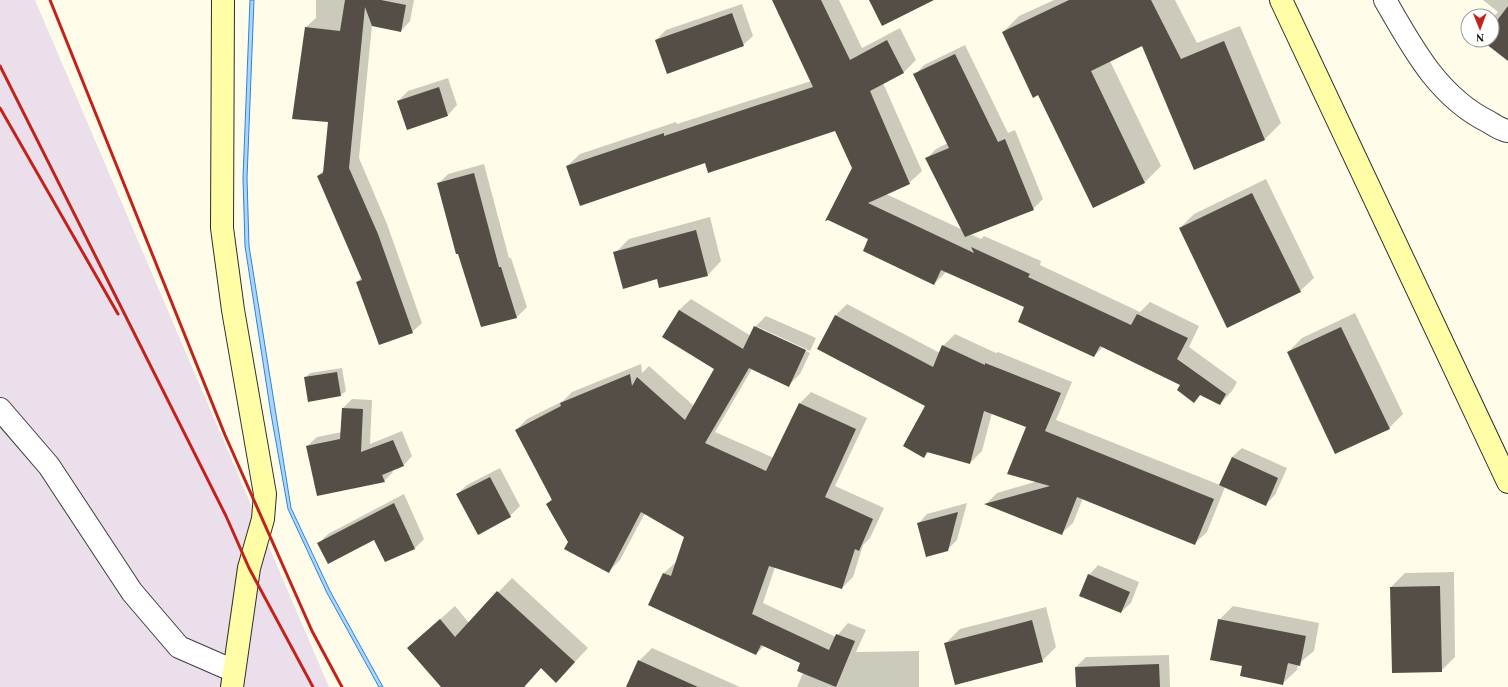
<svg xmlns="http://www.w3.org/2000/svg" width="1508" height="687" font-family="'Times New Roman',serif">
<style>
.industrial{fill:#ebdfeb}
.water{fill:#abd5fa;stroke:#2d84d6}
.shadow{fill:#0003}
.building{fill:#554e47}
.lines{fill:none;stroke-linecap:round;stroke-linejoin:round}
.street-casing{stroke:#3e3e3e;stroke-width:24}
.secondary-casing{stroke:#2d2d2d;stroke-width:24}
.street{stroke:#fff;stroke-width:22}
.secondary{stroke:#fffda5;stroke-width:22}
.rail{stroke:#c3221b;stroke-width:3}
</style>
<rect width="100%" height="100%" fill="#fffdea"/>
<!-- industrial -->
<polygon class="industrial" points="0,0 35,0 329,687 0,687"/>
<!-- water -->
<polygon class="water" points="250,0 254,0 247,178 249,246 291,508 330,591 383,687 379,687 327,593 288,509 271,414 245,246 243,178"/>
<!-- shadow -->
<g class="shadow">
<polygon points="316,0 414,0 410,21 401,31 372,25 359,158 387,224 422,323 412,332 357,282 362,277 318,176 325,169 329,121 306,27 316,18"/>
<polygon points="773,0 839,0 862,48 900,28 916,60 904,72 883,83 922,171 909,183 886,194 963,230 926,159 936,149 948,143 915,75 924,65 965,45 1008,133 1015,130 1043,199 1033,209 970,234 981,239 984,236 1041,261 1040,265 1140,312 1150,302 1199,326 1189,347 1237,382 1232,391 1220,404 1201,394 1194,401 1181,385 1103,347 1094,356 1026,307 946,272 934,284 870,239 853,168 836,129 705,162 567,166 580,154 676,122 677,124 811,81"/>
<polygon points="1054,0 1175,0 1197,43 1240,26 1281,123 1265,139 1194,168 1143,45 1110,61 1161,166 1145,182 1093,207 1038,94 1003,32 1019,16"/>
<polygon points="1483,0 1508,0 1508,59 1483,40 1492,40 1492,28 1499,20 1494,16 1498,12"/>
<polygon points="742,4 753,36 743,45 656,40 666,30"/>
<polygon points="448,78 457,105 448,115 408,128 398,101 408,91"/>
<polygon points="484,164 509,258 511,258 527,307 517,317 482,326 438,184 448,174"/>
<polygon points="1266,179 1314,278 1300,291 1180,228 1194,214"/>
<polygon points="710,217 721,261 708,275 658,278 615,253 629,239"/>
<polygon points="691,299 751,336 755,327 766,316 816,338 810,351 758,327 758,329 810,353 800,374 788,386 752,369 715,432 774,458 800,403 811,392 867,418 835,486 884,508 870,538 863,545 853,577 842,588 775,567 763,603 836,637 848,623 866,630 856,652 919,651 919,687 797,687 803,673 801,663 764,646 756,654 650,604 664,573 676,562 685,536 645,513 620,560 608,572 569,542 547,504 552,499 516,430 527,419 563,401 572,392 641,364 642,373 649,366 694,406 716,369 663,337 679,310"/>
<polygon points="847,304 940,353 943,346 955,334 996,353 998,352 1072,382 1056,420 1220,485 1232,457 1242,448 1287,468 1275,495 1265,505 1225,487 1207,532 1195,543 1083,498 1073,523 1061,534 986,504 997,493 1038,481 1027,427 992,413 982,451 970,463 929,452 924,457 927,406 818,348 836,315"/>
<polygon points="1355,313 1403,414 1389,428 1288,352 1302,338"/>
<polygon points="342,368 346,391 341,395 309,400 305,378 310,373"/>
<polygon points="352,399 372,400 370,444 402,431 412,456 403,466 392,470 393,472 384,481 307,446 317,437 342,432 343,408"/>
<polygon points="500,468 520,506 510,516 478,533 457,494 467,485"/>
<polygon points="404,494 424,539 415,548 385,561 375,539 318,544 328,534"/>
<polygon points="967,503 957,540 947,550 918,524 927,514"/>
<polygon points="1098,565 1139,582 1131,603 1121,612 1089,575"/>
<polygon points="1454,572 1455,657 1441,671 1391,587 1405,573"/>
<polygon points="512,578 588,648 570,667 542,667 525,686 526,687 442,687 408,648 455,606 469,623"/>
<polygon points="1233,606 1319,623 1314,651 1298,664 1297,670 1283,683 1243,665 1219,620"/>
<polygon points="1046,607 1056,647 1042,661 946,643 960,629"/>
<polygon points="652,648 740,687 628,687 639,661"/>
<polygon points="1169,655 1170,687 1077,687 1076,667 1086,657"/>
</g>
<!-- building -->
<g class="building">
<polygon points="345,0 381,0 406,5 401,32 372,26 365,7 349,168 378,234 413,333 379,345 356,282 362,280 317,176 323,173 328,122 292,119 305,27 340,31"/>
<polygon points="772,0 821,0 850,60 887,40 904,73 870,91 910,184 868,203 974,253 971,247 1030,274 1028,277 1131,325 1137,314 1188,338 1177,359 1226,394 1220,405 1200,395 1194,403 1177,390 1180,385 1100,346 1094,357 1018,322 1024,307 941,270 934,285 863,251 868,239 828,220 825,221 852,168 835,131 708,173 705,163 580,206 566,166 664,133 664,136 813,87"/>
<polygon points="869,0 934,0 882,26"/>
<polygon points="1069,0 1151,0 1181,59 1224,41 1265,140 1194,170 1142,46 1091,71 1145,183 1093,208 1038,95 1033,98 1002,32"/>
<polygon points="1508,6 1508,61 1481,40 1492,40 1492,27"/>
<polygon points="732,13 744,46 667,74 655,40"/>
<polygon points="955,54 998,142 1005,139 1034,210 965,237 925,158 949,148 913,74"/>
<polygon points="439,87 448,116 407,130 397,101"/>
<polygon points="474,173 499,267 501,267 517,318 481,327 458,254 456,254 437,183"/>
<polygon points="1252,193 1301,292 1227,328 1179,228"/>
<polygon points="696,230 708,276 659,288 657,279 623,289 613,252"/>
<polygon points="679,310 743,349 754,326 806,350 789,387 749,368 705,443 766,471 799,403 856,429 825,497 873,519 859,551 855,549 842,589 769,566 752,614 829,650 836,634 855,641 836,687 797,671 800,663 761,645 756,655 648,605 663,573 671,576 684,537 641,512 609,573 564,549 568,542 546,504 552,500 515,430 561,406 560,403 630,374 632,386 637,377 685,420 714,369 662,337"/>
<polygon points="835,315 933,367 942,345 985,365 985,363 1061,393 1045,431 1214,499 1195,545 1077,497 1062,535 984,504 1050,486 1007,474 1026,427 984,411 970,464 927,452 924,458 903,446 925,406 817,349"/>
<polygon points="1341,327 1390,429 1335,454 1287,352"/>
<polygon points="337,372 341,396 308,402 304,377"/>
<polygon points="342,408 363,409 361,452 393,440 404,466 382,475 385,482 317,496 306,446 340,439"/>
<polygon points="1232,457 1278,478 1266,506 1219,485"/>
<polygon points="490,477 511,517 478,535 456,494"/>
<polygon points="394,503 415,549 385,562 374,540 328,564 317,543"/>
<polygon points="958,512 948,551 926,557 917,523"/>
<polygon points="1088,574 1130,592 1121,613 1079,596"/>
<polygon points="1440,586 1442,672 1392,673 1390,587"/>
<polygon points="497,591 575,662 556,683 541,668 524,687 441,687 407,648 440,619 455,637"/>
<polygon points="1218,619 1306,636 1300,666 1288,663 1283,685 1240,676 1242,666 1210,660"/>
<polygon points="1032,620 1043,662 955,685 944,643"/>
<polygon points="638,660 698,687 626,687"/>
<polygon points="1159,664 1160,687 1076,687 1075,667"/>
</g>
<g class="lines">
<defs>
<g id="street">
<path d="M1385,0C1412,47 1438,97 1489,122C1494,125 1501,130 1508,131"/>
<polyline points="0,409 49,466 132,592 179,647 234,671"/>
</g>
<g id="secondary">
<polyline points="223,0 222,228 233,310 265,494 263,519 249,568 232,687"/>
<polyline points="1281,0 1508,482"/>
</g>
</defs>
<!-- street casing -->
<use href="#street" class="street-casing"/>
<!-- secondary casing -->
<use href="#secondary" class="secondary-casing"/>
<!-- street -->
<use href="#street" class="street"/>
<!-- secondary -->
<use href="#secondary" class="secondary"/>
<!-- rail -->
<g class="rail">
<polyline points="50,0 225,435 312,631 342,687"/>
<polyline points="0,66 226,516 249,568 313,687"/>
<polyline points="0,108 118,314"/>
</g>
</g>
<!-- north arrow -->
<g transform="translate(1480 28) rotate(179)"><circle r="19" fill="#ffffff" stroke="#9d9d9d"/>
<path d="M0-3L7 15L0 10L-7 15Z" fill="#c3221b"/>
<text y="-6" font-size="11" font-weight="bold" text-anchor="middle" fill="#0b0b0b">N</text>
</g>
</svg>
